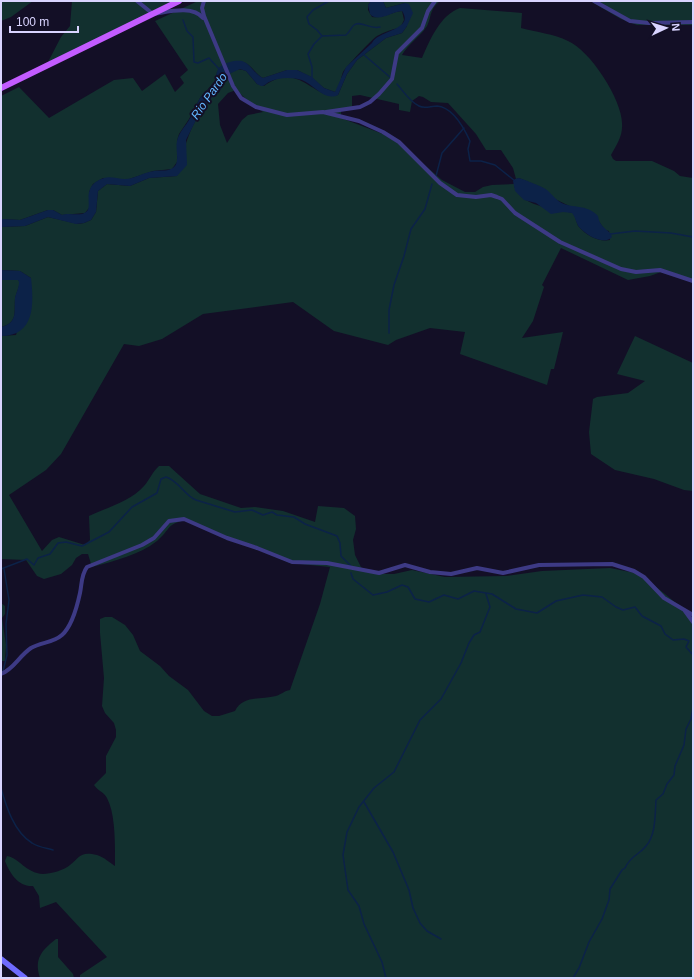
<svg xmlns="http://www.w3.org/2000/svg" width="694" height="979" font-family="Helvetica,sans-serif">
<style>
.green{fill:#12302f;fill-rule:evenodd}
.water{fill:#0c2248}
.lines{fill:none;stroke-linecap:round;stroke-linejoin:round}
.stream{stroke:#0c2248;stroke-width:1.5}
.street{stroke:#3d3a85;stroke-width:4}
.secondary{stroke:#6f6bff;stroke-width:5.5}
.primary{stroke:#c25bff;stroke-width:6}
.labels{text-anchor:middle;stroke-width:4;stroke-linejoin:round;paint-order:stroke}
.water-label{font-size:12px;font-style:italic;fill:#62b6ff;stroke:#130f26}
</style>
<rect width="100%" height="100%" fill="#130f26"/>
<!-- green -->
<g class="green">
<polygon points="1,1 33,1 11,17 1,21"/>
<polygon points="72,1 180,1 47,64 61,37 70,26"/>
<path d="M198,1H371L368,5V10L372,17C383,19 391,12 402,11L404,20L400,28C392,29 384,32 377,36C373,38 345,68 343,72C340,79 341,87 335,92L324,88L311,77L297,70H287L263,78C257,75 255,71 251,67C240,55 228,66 217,72L216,80L200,98L189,119L179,134L177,141V162L172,169L153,171L126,180L103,178L93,184L89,192V208L85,213L62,215L53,210H48L20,220L1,219V96L19,87L49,118L114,80L133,78L142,91L165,74L175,92L184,83L180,77L188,70L155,21Z"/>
<path d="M383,1H440C429,10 432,16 427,26C420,37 408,44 402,55L422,58C430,40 440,15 460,8L522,13L521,28C536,32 554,34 568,41C590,50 622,100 622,123C623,136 617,144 611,155L613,159L616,161H652L674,171L680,176L693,178V282L661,272L650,276L628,280L561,248L542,285L544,287L533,321L522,338L563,332L554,369H551L547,385L460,354L465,332L430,328L396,340L388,345L334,331L293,302L203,314L162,339L139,346L124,344L61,454L46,470L9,495L42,551L52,540L59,537L85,545L90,540L89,516C106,508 131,501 144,486C149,481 152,472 159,466H169L200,494L241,508L255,507L283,511L315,522L318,506L344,508L355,516L356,529L353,540L355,555L361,567L365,571L376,574H394L412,570L445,577L506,576L542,571L610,568L635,573L649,581L693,617V978H80V975L107,957L56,902L40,908L39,896L33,886C19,887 10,874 5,861L7,856C19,858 26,873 43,874C50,874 65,870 70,865C80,857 80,851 97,855C104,857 110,863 115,866C115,847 116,815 107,798C104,792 98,791 94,785L106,773V756L116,737V730L114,723L105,713L102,706L104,678L100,633V619L105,617H112L125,625L133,635L140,651L160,666L169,676L188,690L204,711L212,716H219L235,711C243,695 261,700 276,696C282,694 284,691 290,690L320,604L330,567L290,563L186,520C166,524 171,529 157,541C139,555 114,561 92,567L88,554H82L76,558L72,565L61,574L44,579L37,576L26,560L1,559V336L16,335L31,278L20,271L1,270V227L25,226L48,217L78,224L84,223L91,220L96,212L98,191L107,184L130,186L149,178L177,176C184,148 191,120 211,98C214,95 218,93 220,90C228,79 228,65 246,71L257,84L264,86C299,60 314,101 338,95L347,74L357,60L386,38L402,33L407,26L405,3L386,8ZM236,90L254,106L263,112L248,115L242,120L227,143L220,125L218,104L228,93ZM360,95L399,104V110L410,112L412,101L419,96L423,97L431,102L448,103L476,134L486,150H501L513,168L516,179L519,178L543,188L553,198L598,220L605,230L609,231L610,240C599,242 587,236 579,227C576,223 576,217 573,213C555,209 517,206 514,184L492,185L483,187L475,192H465L442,180L401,145L383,134L341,118V110L352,109V96Z"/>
<polygon points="590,1 693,1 693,25 637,25 621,19"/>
<path d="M1,280H18L20,282C19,288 16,293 15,299C14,312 18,323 1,327Z"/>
<polygon points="635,336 693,363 693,491 684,490 654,479 615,470 591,454 589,432 593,399 597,397 628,393 645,381 617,374"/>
<polygon points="1,603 5,606 5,614 2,618 6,645 5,661 1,661"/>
<path d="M56,939H58V957L73,974L74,978H40C34,959 41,951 56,939Z"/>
</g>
<!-- water -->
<g class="water">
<path d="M383,1L386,8L405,3L409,4L413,13L407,26L402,33L386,38L357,60L347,74L338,95C325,102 313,84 302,80C293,77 278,77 269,82C265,84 265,86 261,86L257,84L246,71L240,69L229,74L221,89L212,97L195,122L186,140L187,165L177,176L149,178L130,186L107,184L98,191L96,212L91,220L84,223L76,224L48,217L25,226L1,227L2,219L20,220L48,210H53L62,215C70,212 79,217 86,212C94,207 79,186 104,178C111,176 117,179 125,179C134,179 144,172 154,171C160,170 169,172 174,167C180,162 175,148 177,141C179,132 185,127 189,120C194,113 196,105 200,98C204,93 209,89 213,85C217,79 215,70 221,66C226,62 236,60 242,61C251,64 254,74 263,78L287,70H297L312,77L324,88L335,92L346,67L372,43C378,30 415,30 402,11C391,12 378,23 370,14L368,5L371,1Z"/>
<path d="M519,178C525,180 544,187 547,190C553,195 556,201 564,204C576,208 588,205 598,216C599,225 605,228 611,234L612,237C604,246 586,235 579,227C576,223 576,218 572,213L563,212L551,214L536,203L524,200L515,191L513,181L515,179Z"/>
<path d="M1,270L20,271L31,278C34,304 35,336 1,336V327C18,323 14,312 15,298C16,293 19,288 19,282L18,280H1Z"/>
</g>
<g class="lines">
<!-- stream -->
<g class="stream">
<polyline points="183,20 187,31 193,37 194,62 198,63 209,58 219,69"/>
<polyline points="322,36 317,30 309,24 307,17 313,10 329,1"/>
<polyline points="363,54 391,78"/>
<path d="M312,79V67L308,54L314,44L322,36L346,35C350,32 351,27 354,25C361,20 370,30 380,27"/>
<path d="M397,84C403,91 410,102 419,106C424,109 431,106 437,106C453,107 464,128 470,141L468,149L470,161H481L495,165L515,181"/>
<polyline points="436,176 442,153 464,128"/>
<polyline points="610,234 635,231 671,233 693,237"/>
<polyline points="389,333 389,310 394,285 404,256 411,229 425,209 432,184"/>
<path d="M1,569L27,559L34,565L38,558L50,554L58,543L66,542L82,546L109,532L132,507L157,493L161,479L166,477C179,481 184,495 196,500L235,512L252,510L263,515L272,512L277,515L294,517L305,524L337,536L340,543L341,556L351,566"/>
<polyline points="351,573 353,579 373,595 387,592 402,585 408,587 415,599 429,602 444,595 458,599 474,591 492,594 516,609 537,613 556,601 583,595 602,597 616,607 623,610 635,607 642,616 661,626 665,634 673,640 684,639 689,641 686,647 693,655"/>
<polyline points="3,671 7,655 6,624 9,600 4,569"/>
<path d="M1,788C6,806 14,832 32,843C38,847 46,848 53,850"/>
<polyline points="364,802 393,852 409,890 413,908 420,923 427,931 441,939"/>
<polyline points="386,978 382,962 364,924 359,906 348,890 343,855 347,832 359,807 374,788 394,772 420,720 441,699 461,663 469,643 474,635 480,632 490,607 486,594"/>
<path d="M573,978L579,968L589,942L602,919L609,900L610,889L622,870L625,868C631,855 638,856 646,846C656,835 655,814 656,800L663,794L667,784L674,775L675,766L684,745L686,729L691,719L693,708"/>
</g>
<!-- street -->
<g class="street">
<path d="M137,1L153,14C168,12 192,5 203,18"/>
<polyline points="204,1 202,8 204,16 233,86 241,98 256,107 287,115 323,112 359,121 383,132 399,142 440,183 457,195 476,197 491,195 497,197 502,199 515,213 560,242 621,269 636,272 660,270 693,281"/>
<polyline points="594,1 630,21 649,23 693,22"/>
<polyline points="326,112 360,107 370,102 379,94 392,79 397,53 422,28 428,11 435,1"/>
<polyline points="685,611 693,622"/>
<path d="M1,674C14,669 19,656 31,648C41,642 53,643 62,635C72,626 77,607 80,593C82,584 81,575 87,567L142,545L154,538L169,521L184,519L227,538L257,548L292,562L327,563L379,573L405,565L430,572L451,574L477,568L503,573L539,565L612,564L634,571L644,577L664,598L693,615"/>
</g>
<!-- secondary -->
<polyline class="secondary" points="1,959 25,978"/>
<!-- primary -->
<polyline class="primary" points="1,88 179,1"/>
</g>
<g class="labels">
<!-- water labels -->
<g class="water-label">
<text transform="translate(209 96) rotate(-55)" y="4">Rio Pardo</text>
</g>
</g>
<!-- border -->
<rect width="694" height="979" fill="none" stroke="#d9d4ff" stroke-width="4"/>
<!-- north arrow -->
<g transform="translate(666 28) rotate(86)" stroke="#130f26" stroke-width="3" paint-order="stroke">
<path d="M0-3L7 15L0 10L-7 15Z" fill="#d9d4ff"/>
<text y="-6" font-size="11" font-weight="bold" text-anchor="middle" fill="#d9d4ff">N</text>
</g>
<!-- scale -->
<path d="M10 26v6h68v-6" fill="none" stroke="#d9d4ff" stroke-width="2"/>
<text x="16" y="26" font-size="12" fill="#d9d4ff" stroke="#130f26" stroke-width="3" paint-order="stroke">100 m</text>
</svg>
